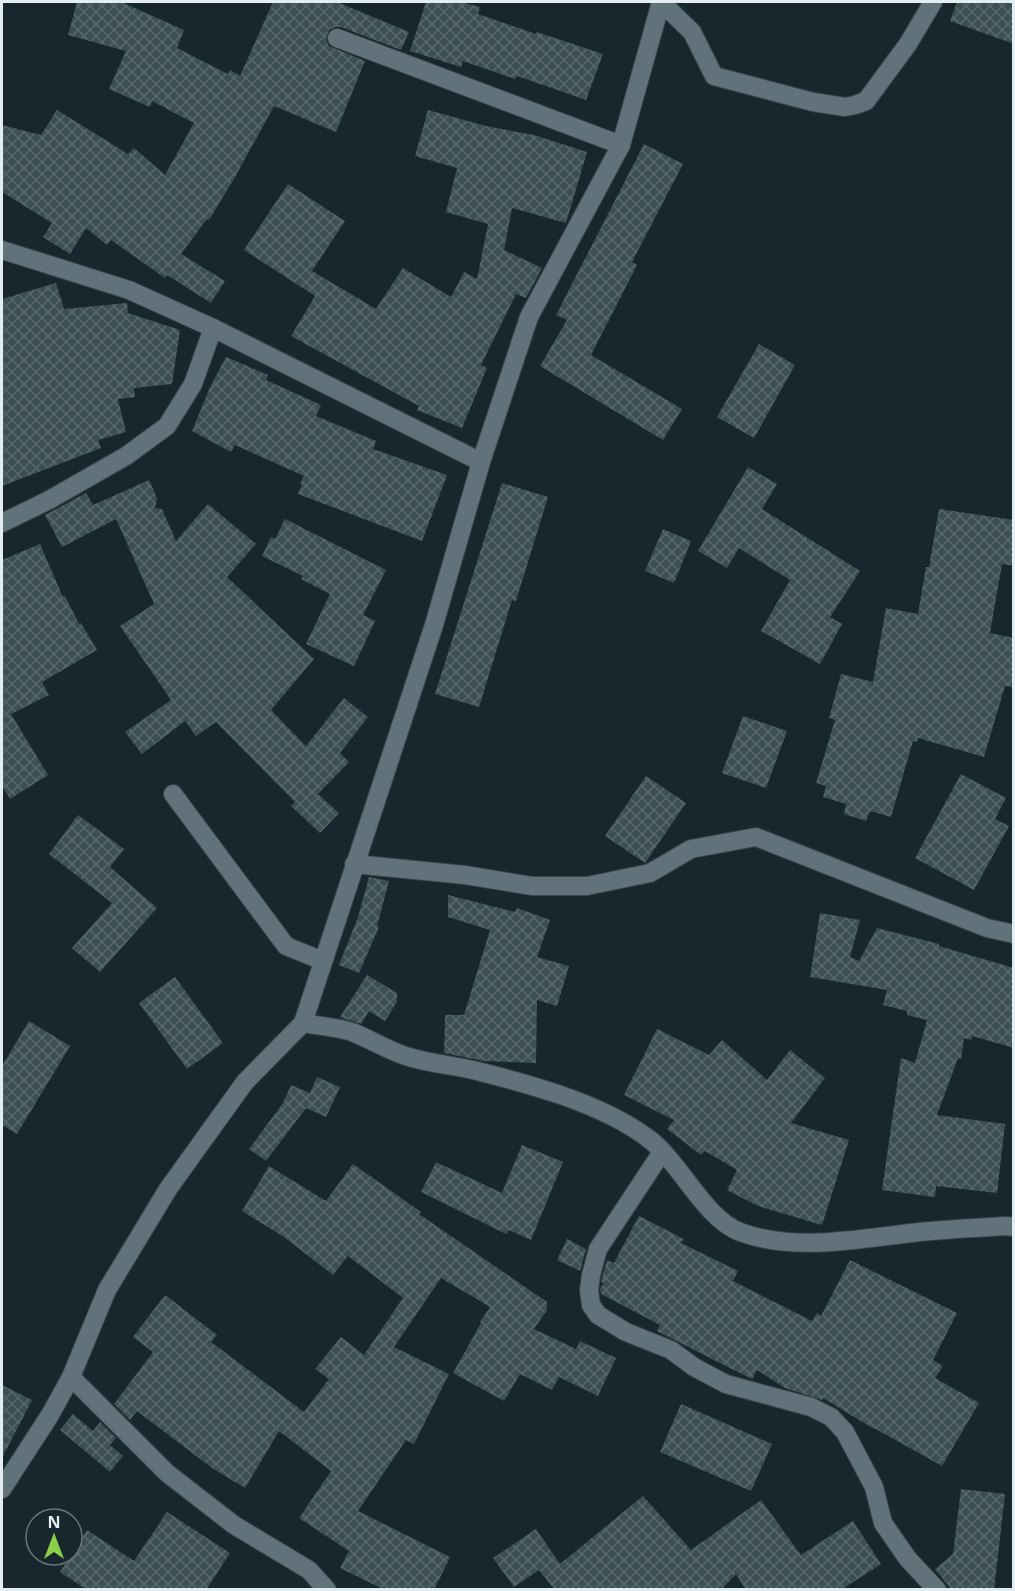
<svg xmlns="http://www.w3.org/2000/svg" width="1015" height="1591" font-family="'Open Sans',sans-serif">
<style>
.building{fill:url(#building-cross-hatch)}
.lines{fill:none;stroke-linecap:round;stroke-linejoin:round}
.minor-casing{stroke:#39444b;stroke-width:20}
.minor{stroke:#61727a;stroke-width:18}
</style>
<defs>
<pattern id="building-cross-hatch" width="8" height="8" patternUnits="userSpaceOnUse" patternTransform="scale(1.5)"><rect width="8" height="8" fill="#3c4f53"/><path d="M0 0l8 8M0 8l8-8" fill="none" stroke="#58696c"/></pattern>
</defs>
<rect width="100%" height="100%" fill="#18272e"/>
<!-- building -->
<g class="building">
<polygon points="77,2 121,2 184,30 177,48 228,74 230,70 240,76 273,2 337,2 409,32 401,50 341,27 335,27 329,30 326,39 329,46 365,61 336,132 274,106 235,177 209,220 207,219 181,254 225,281 211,303 167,275 165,278 111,240 107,245 86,228 70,254 43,237 52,223 2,192 2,125 41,135 57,110 128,154 134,148 165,175 194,123 152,101 150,107 109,89 126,51 68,35"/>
<polygon points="426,2 461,2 480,7 478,14 536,34 537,32 603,54 586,100 517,76 515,79 463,61 461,67 410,51"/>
<polygon points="957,2 1014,2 1014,44 950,21"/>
<polygon points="428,110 486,126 534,135 587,152 566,223 512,208 504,250 542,268 526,298 516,294 481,365 487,368 462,428 417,410 419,406 291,336 315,296 244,250 288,184 345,221 312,271 376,309 403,268 451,297 464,272 477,279 488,224 446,212 457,168 415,156"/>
<polygon points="644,144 683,164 632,262 637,265 591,355 682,409 663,440 540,366 567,320 556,315"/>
<polygon points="56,283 64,309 127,303 128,313 180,330 172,384 134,388 135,397 118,399 126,432 98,440 101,448 2,486 2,299"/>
<polygon points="759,344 795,365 754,438 717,417"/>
<polygon points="226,357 268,375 266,380 321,405 316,416 376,441 373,449 447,475 422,541 298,494 302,485 300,484 304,476 235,445 231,452 192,431 211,385"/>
<polygon points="748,467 777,484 762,509 860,571 830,617 842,624 820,664 761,631 790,580 739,548 727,568 698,551"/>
<polygon points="149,480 157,498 155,508 162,509 176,541 208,504 256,544 227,577 314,659 271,710 306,746 344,698 368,717 340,753 349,762 318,794 339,813 320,833 291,806 295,802 216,722 196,736 185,721 142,754 125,732 171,700 120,626 154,604 116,519 62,547 45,515 86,493 93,505"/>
<polygon points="502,483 548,497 516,601 512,600 479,707 435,694"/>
<polygon points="939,509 1014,520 1014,566 1002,564 990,633 1014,638 1014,687 1005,686 984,757 918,738 917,742 913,741 891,817 870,811 866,821 844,814 846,804 823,797 826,786 816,783 835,720 829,718 841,674 873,682 886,608 918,614 926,567 929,567"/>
<polygon points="285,519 386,570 363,615 375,621 354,666 306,644 330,594 301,579 303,576 262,556 271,537 275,539"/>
<polygon points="663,529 691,541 674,583 645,571"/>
<polygon points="40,544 63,597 65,596 79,624 81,623 97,650 42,682 49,695 11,714 48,775 10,799 2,786 2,560"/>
<polygon points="743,716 787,731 766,788 722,773"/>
<polygon points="961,774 1006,798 995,819 1009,826 974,890 915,858"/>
<polygon points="646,776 686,803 645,863 605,836"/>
<polygon points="78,815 124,849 110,867 157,908 100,972 72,948 112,903 49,854"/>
<polygon points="369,877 389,881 377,926 379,927 359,973 339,965 358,917"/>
<polygon points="448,895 515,912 517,908 550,920 537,957 569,966 557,1006 537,1000 536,1063 484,1061 444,1053 445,1015 464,1015 490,930 448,917"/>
<polygon points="820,913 860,920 850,957 859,961 877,928 939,944 939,946 1014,968 1014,1048 972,1036 971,1040 964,1038 961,1059 958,1058 937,1115 1005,1124 997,1193 936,1186 935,1197 882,1190 901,1058 915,1063 927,1020 907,1015 907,1011 883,1005 887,990 810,977"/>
<polygon points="367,975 397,993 397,1002 385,1021 369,1011 361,1024 342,1018 340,1017"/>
<polygon points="175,977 223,1043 187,1069 139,1003"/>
<polygon points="29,1021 70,1046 17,1134 2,1125 2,1066"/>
<polygon points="657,1029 709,1055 722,1040 767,1080 790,1050 825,1078 791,1123 849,1140 822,1225 758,1206 727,1190 737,1170 705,1151 701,1155 667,1129 674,1120 624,1095"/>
<polygon points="317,1077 340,1087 326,1117 306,1108 266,1161 249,1149 283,1103 291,1085 310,1093"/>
<polygon points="522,1145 563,1162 531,1240 509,1230 506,1234 421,1192 436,1162 502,1193"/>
<polygon points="353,1164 421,1212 419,1214 547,1302 547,1310 534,1329 576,1349 580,1341 616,1358 598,1396 559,1377 552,1390 520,1374 504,1401 453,1373 481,1323 480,1322 490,1307 441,1278 394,1347 449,1374 414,1444 406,1440 358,1511 450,1557 434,1590 385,1590 340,1568 349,1551 299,1518 331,1471 279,1431 245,1488 212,1468 137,1411 130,1420 114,1404 153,1352 133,1337 165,1295 217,1335 211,1342 304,1412 329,1379 315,1369 341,1337 364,1355 403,1298 348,1256 333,1275 284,1237 242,1211 269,1166 326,1201"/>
<polygon points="639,1216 684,1239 681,1243 738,1271 733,1281 812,1321 817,1313 821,1316 850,1260 957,1313 933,1360 943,1366 935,1378 979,1403 942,1466 874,1428 874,1429 823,1398 822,1400 785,1388 757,1370 752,1379 710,1358 657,1331 660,1325 601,1294 600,1289 604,1283 601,1282 602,1277 607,1260 614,1263"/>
<polygon points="567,1239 586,1249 580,1271 557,1260"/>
<polygon points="2,1385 32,1400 2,1458"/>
<polygon points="681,1404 772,1444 751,1491 660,1452"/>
<polygon points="73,1414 93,1431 100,1422 116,1438 110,1445 123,1456 110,1472 60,1430"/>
<polygon points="961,1489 1005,1494 994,1590 952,1590 935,1569 953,1554"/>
<polygon points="643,1496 691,1550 761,1500 801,1555 853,1521 881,1564 841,1590 746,1590 736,1574 721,1590 555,1590 539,1570 514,1587 493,1558 536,1529 560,1564"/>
<polygon points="167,1512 230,1553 206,1590 87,1590 60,1572 87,1530 134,1561"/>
</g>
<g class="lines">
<defs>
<g id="minor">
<polyline points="661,2 692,32 714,76 813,102 845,107 855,105 866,101 908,44 933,2"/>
<polyline points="337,38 621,145"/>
<polyline points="2,250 129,290 213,328 481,462"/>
<polyline points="2,523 49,500 126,456 167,426 193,384 213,328"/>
<polyline points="173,794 286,946 323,961"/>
<polyline points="354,864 465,875 532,886 587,886 650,873 691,849 756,837 987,928 1014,934"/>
<path d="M303,1023C319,1026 337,1027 352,1032C370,1039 387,1050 406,1056C429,1064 454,1065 477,1071C533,1085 603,1104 649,1139C680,1162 704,1218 740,1232C797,1253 862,1238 920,1232C948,1229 977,1228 1006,1226L1014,1227"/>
<polyline points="662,1152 598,1249 591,1275 589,1290 591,1305 598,1315 626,1332 671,1350 694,1367 726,1384 811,1407 831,1417 845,1432 874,1487 883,1523 908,1559 937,1590"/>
<polyline points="71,1377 167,1473 234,1525 309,1570 327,1590"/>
<polyline points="2,1489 50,1415 71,1377 107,1290 168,1189 245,1082 303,1023 434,625 481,462 529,317 621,145 661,2"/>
</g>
</defs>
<!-- minor casing -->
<use href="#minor" class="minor-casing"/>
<!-- minor -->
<use href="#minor" class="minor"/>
</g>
<!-- border -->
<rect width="1015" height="1591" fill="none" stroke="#e4edf2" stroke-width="6"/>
<!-- north arrow -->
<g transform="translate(54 1537)"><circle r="28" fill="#18272e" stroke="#6a767c" stroke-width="1.5"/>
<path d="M0-4.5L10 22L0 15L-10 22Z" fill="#8bce47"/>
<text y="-9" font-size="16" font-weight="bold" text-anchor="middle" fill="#e4edf2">N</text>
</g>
</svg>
